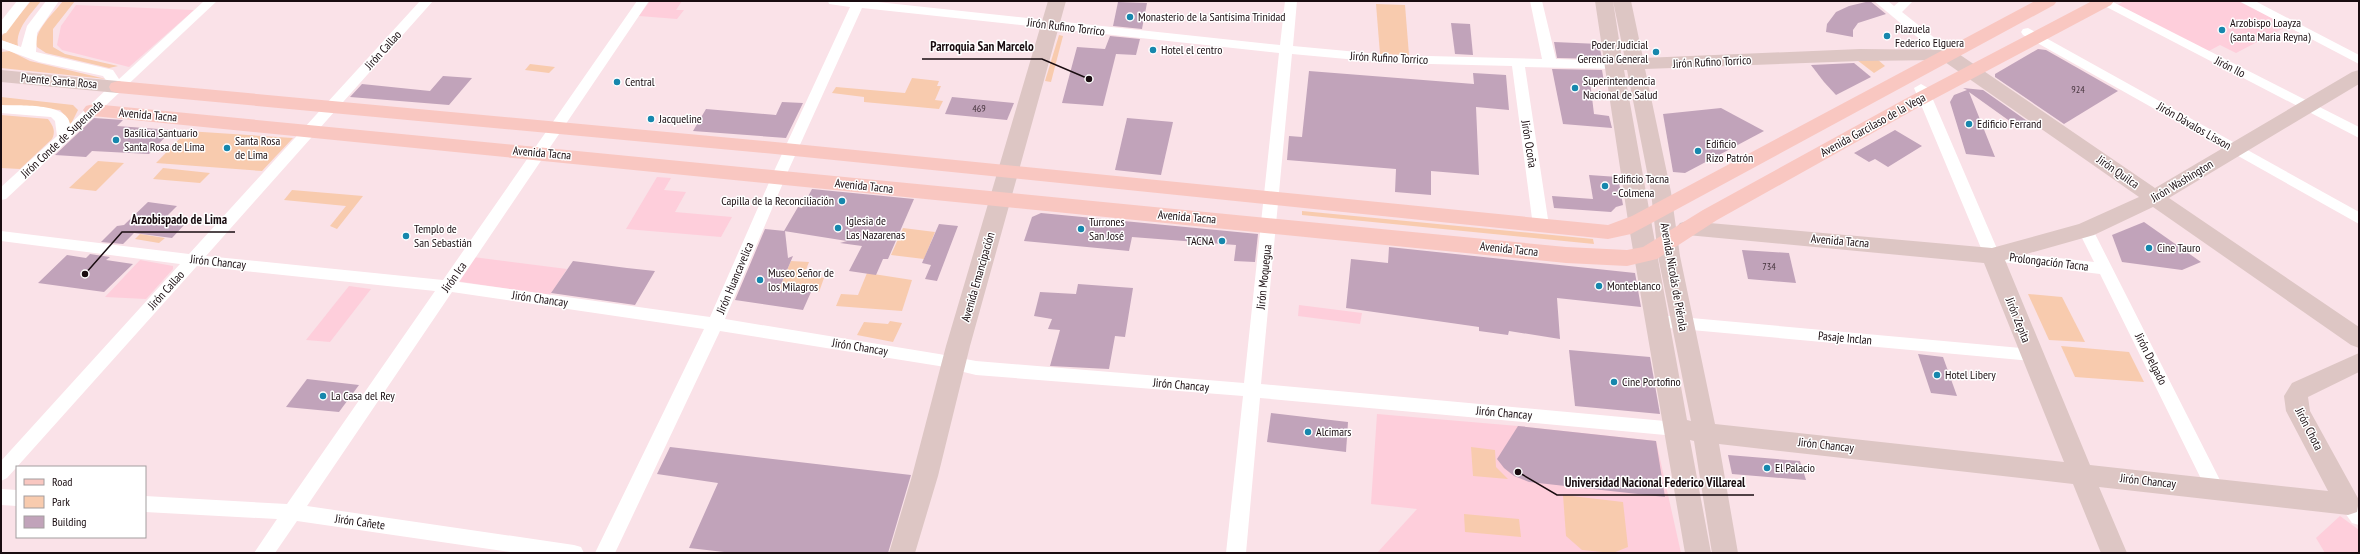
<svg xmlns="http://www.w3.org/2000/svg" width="2360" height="554" font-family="'PT Sans Narrow',sans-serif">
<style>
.built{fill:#fecedb}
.green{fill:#f8cbae}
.building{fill:#c1a3ba}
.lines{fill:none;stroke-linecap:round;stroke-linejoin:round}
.street{fill:#fff;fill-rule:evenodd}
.secondary{fill:#ddc6c4;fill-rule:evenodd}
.primary{fill:#f9c7c1;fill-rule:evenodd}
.poi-dot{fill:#1687ad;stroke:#fff;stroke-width:1.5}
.labels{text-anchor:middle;stroke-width:3;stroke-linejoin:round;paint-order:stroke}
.number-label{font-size:10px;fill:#43323a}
.poi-label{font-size:12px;fill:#190c10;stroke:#fff;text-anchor:start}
.street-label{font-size:12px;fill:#190c10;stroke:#fff}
.leader{fill:none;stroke:#190c10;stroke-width:1.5}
.callout-dot{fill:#190c10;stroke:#fff;stroke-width:1.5}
.callout-label{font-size:13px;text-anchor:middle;font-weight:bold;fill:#190c10;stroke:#fff;stroke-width:3;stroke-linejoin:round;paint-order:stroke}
</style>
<rect width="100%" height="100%" fill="#fae2e8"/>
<!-- built -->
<g class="built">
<polygon points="650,1 682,1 676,10 684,10 677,19 639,16"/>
<polygon points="2124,1 2238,1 2288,26 2236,53 2220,45 2207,52 2116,6"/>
<polygon points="76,5 194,10 129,67 62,50 57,45 61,26"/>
<polygon points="657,177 671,178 664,190 686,192 675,212 732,217 721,237 626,229"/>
<polygon points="473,257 567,269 550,295 456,281"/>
<polygon points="140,260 173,266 173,269 146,299 105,297"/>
<polygon points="349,286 371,289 330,342 306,340"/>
<polygon points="1299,305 1362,313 1360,324 1298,316"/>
<polygon points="1377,414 1518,426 1656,441 1681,553 1377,553 1417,509 1371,504"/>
<polygon points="2340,516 2359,530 2359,553 2325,553 2316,538"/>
</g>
<!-- green -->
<g class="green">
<path d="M31,1H41C31,14 15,29 18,46L1,40V37Z"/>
<path d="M63,1H75L53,29V47L65,54L118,66L109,68L46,53L37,47C32,32 54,13 63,1Z"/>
<polygon points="1376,4 1405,5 1409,55 1380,54"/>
<polygon points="1059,35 1063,36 1051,82 1045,81"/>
<polygon points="10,51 30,61 106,79 1,68 1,52"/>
<polygon points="1877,59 1885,66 1874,73 1857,60"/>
<polygon points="530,64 555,67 549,73 525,70"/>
<polygon points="912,78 939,81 937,86 941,86 935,100 943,101 939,109 864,102 864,97 832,93 836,87 905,93"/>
<polygon points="1,97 73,105 78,110 70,126 68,119 60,110 1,105"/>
<path d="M1,115L48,119C53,126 56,131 52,139L20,169L1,168Z"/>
<polygon points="187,131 293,138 262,171 156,163"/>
<polygon points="98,161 124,163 96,191 69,188"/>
<polygon points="163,168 210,173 200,183 153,179"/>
<polygon points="292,190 363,196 337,229 330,226 346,206 284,200"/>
<polygon points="1302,211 1593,239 1594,244 1302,215"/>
<polygon points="903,228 935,232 924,259 891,255"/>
<polygon points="140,234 165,238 159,243 135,239"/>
<polygon points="791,261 809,262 804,275 824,278 819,292 779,289"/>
<polygon points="867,273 912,280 902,311 836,306 841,294 858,295"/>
<polygon points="2028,294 2062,297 2085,342 2049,340"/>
<polygon points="890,321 902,323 893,342 857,335 864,322 888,324"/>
<polygon points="2061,346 2129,352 2144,382 2075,377"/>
<polygon points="1471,447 1495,450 1496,467 1508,479 1473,476"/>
<polygon points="1563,495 1623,502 1628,547 1613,553 1582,550 1566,536"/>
<polygon points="1464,514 1519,519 1521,537 1465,532"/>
</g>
<!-- building -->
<g class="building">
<polygon points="1870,1 1886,14 1858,23 1853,30 1853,37 1826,32 1827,24 1836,12 1849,6"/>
<polygon points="1118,2 1147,3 1142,29 1113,26"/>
<polygon points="1451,23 1470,24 1473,55 1455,54"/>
<polygon points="1110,36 1140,39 1136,55 1116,54 1103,106 1062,103 1077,47 1105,49"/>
<polygon points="1554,42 1599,44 1602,59 1557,58"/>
<polygon points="2038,49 2046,50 2118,91 2064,124 1995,77 1995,74"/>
<polygon points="1854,63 1871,77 1836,95 1824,82 1811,65"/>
<polygon points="1552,69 1602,70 1604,82 1590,81 1594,114 1609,116 1612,128 1563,124"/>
<polygon points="1309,71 1474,84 1473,73 1506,75 1509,110 1476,107 1479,175 1431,171 1431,195 1395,192 1396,169 1287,160 1289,136 1302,137"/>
<polygon points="443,76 472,78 449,105 350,97 362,84 430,91"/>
<polygon points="1963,88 1983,90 2030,123 2018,127 1969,92 1995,157 1966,154 1950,102 1954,95 1967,90"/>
<polygon points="952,97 1014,103 1007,120 945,114"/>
<polygon points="782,102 803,103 786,138 693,131 706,109 776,115"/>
<polygon points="1721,108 1764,131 1685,173 1673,172 1663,114"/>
<polygon points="94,118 123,120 117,126 172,130 149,154 92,151 86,157 55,155"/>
<polygon points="1127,118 1173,122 1161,175 1115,170"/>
<polygon points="1895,130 1922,146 1888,167 1875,159 1869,162 1854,153"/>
<polygon points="1589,175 1618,177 1623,205 1616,207 1611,212 1554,208 1552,196 1593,199"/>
<polygon points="812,189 914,199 888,259 883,259 876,275 849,271 862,246 840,243 847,241 784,231 798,207 802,208"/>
<polygon points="148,202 177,206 161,222 185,224 172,238 134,233 123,244 101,242 117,226 124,225"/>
<polygon points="1041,213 1258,234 1255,262 1234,261 1236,245 1132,237 1129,251 1024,241 1032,217"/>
<polygon points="2144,222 2201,262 2182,270 2122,262 2112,235"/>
<polygon points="939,224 958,226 937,281 925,279 931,265 922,263"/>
<polygon points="765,229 785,231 788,258 793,256 779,289 811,292 803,310 735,300"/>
<polygon points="1389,247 1635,273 1641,307 1557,298 1560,339 1509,331 1508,335 1479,331 1479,327 1346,308 1351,259 1388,263"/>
<polygon points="1742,250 1789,253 1796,283 1748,279"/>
<polygon points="90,254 110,257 106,260 133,264 104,292 38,283 67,255 86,258"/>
<polygon points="573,261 627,268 655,271 635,305 551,293"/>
<polygon points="1078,284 1133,288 1125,337 1115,336 1109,369 1050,366 1060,330 1048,329 1052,319 1034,316 1040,292 1076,294"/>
<polygon points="1569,350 1650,357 1660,414 1575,406"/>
<polygon points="1918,354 1943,357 1957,396 1931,393"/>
<polygon points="307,379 359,385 339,412 286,407"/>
<polygon points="1271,413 1348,422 1346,452 1267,442"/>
<polygon points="1518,426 1656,441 1665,497 1529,482 1514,476 1504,468 1497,459"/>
<polygon points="670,447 911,475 888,553 733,553 689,548 718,483 657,474"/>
<polygon points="1728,455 1800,461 1806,480 1732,474"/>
</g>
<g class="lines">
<!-- street -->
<g class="street">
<polygon points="17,1 30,1 6,33 1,34 1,21"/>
<path d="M46,1H59L37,33L36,52L113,70L119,79L204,1H217L6,199L1,200V187L57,136L55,121L51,117L1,113V105C18,106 67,102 70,124L110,86L103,76L39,62L1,48V40L21,47L27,26Z"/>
<path d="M420,1H433L206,256L443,280L637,1H649L459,282L710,317L775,169L850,7L829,4L828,1H868L1280,45L1285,1H1297L1293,46L1390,55L1542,59L1530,1H1542L1556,59L1615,61L1622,65L1615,69L1525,67L1549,226L1546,230H1536L1533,226L1512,66L1390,63L1292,54L1261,384L1676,422L1682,424L1685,429L1682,434L1676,436L1260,398L1246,553H1226L1243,396L976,375L939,366L720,331L615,553H595L704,329L452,292L307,506L574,545L581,547L584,553H517L297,521L275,553H254L277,519L145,512V496L287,504L435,291L197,266L7,478L1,481V461L180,264L1,241V231L189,254ZM862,8L1279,53L1244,383L976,361L939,354L725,319L789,169Z"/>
<polygon points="1874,1 1888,1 1894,6 1900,1 1913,1 1902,12 1951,51 1953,54 1951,57 1941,57"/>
<polygon points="2095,1 2111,1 2359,127 2359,138"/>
<polygon points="2239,1 2255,1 2359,55 2359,64"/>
<polygon points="2028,28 2359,212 2359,224 2023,35 2021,32 2023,29"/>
<polygon points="1921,84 1928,88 1998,251 2094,262 2078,230 2081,226 2091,226 2224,488 2222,493 2215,496 2208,493 2100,274 1986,260 1914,88"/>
<polygon points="1658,315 2032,349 2038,350 2040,355 2038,360 2032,361 1658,327 1652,325 1650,321 1652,317"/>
<polygon points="1,489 17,490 17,506 1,505"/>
<polygon points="2348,496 2355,498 2359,504 2359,525 2352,523 2339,504 2341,498"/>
</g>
<!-- secondary -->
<g class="secondary">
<polygon points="1048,1 1066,1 970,346 938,476 915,553 889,553 912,476 946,346"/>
<path d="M1595,1H1613L1622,59H1625L1613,1H1631L1643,58L1860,49L1953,50L2155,188L2352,72L2359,70V84L2169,198L2359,327V348L2351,345L2153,207L2094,235L2005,260L2090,465L2328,491L2286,411L2284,396L2292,383L2359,353V372L2308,397L2310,411L2359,500L2357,512L2348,515L2099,487L2127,553H2101L2073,484L1719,444L1738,553H1712L1694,441L1690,440L1711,553H1685L1628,221ZM1942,60L2139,197L2079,224L1992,248L1687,221L1680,223L1676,228L1680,233L1687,235L1984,263L2064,462L1715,424L1680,256L1671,192L1645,69L1860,61ZM1624,70H1627L1651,192L1658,256L1691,421L1687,420Z"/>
<polygon points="1,70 118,81 125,83 127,87 125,91 118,93 1,82"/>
</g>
<!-- primary -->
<g class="primary">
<polygon points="2035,1 2057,1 2054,5 1646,226 1631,234 1608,239 775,154 118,93 111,91 109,87 111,83 118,81 775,142 1608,225 1632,216"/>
<polygon points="2092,1 2114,1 2111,5 1919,107 1717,220 1657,259 1627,266 1566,263 93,116 86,114 83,110 86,106 93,104 1566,247 1627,250 1643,247 1703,210 1905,99"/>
</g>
</g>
<!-- markers -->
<g class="poi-dot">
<circle cx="1130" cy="17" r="4"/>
<circle cx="2222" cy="30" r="4"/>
<circle cx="1887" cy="36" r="4"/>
<circle cx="1153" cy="50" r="4"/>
<circle cx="1656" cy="52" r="4"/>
<circle cx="617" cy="82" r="4"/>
<circle cx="1575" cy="88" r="4"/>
<circle cx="651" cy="119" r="4"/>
<circle cx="1969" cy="124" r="4"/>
<circle cx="116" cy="140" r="4"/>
<circle cx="227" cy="148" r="4"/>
<circle cx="1698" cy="151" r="4"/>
<circle cx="1605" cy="186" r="4"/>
<circle cx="842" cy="201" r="4"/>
<circle cx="838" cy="228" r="4"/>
<circle cx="1081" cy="229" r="4"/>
<circle cx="406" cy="236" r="4"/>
<circle cx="1222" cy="241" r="4"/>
<circle cx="2149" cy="248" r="4"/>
<circle cx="760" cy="280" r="4"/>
<circle cx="1599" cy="286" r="4"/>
<circle cx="1937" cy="375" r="4"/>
<circle cx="1614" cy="382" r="4"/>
<circle cx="323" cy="396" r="4"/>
<circle cx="1308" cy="432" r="4"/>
<circle cx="1767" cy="468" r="4"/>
</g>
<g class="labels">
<!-- number labels -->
<g class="number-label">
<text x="2078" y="93">924</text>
<text x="979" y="112">469</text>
<text x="1769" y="270">734</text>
</g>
<!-- poi labels -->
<g class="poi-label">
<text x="1138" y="21">Monasterio de la Santísima Trinidad</text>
<text x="2230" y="27">Arzobispo Loayza<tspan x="2230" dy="14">(santa Maria Reyna)</tspan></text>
<text x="1895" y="33">Plazuela<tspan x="1895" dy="14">Federico Elguera</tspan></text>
<text x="1648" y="49" text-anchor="end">Poder Judicial<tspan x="1648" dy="14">Gerencia General</tspan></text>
<text x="1161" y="54">Hotel el centro</text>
<text x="1583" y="85">Superintendencia<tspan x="1583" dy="14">Nacional de Salud</tspan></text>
<text x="625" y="86">Central</text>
<text x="659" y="123">Jacqueline</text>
<text x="1977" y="128">Edificio Ferrand</text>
<text x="124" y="137">Basílica Santuario<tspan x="124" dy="14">Santa Rosa de Lima</tspan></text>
<text x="235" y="145">Santa Rosa<tspan x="235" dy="14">de Lima</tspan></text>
<text x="1706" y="148">Edificio<tspan x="1706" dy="14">Rizo Patrón</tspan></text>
<text x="1613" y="183">Edificio Tacna<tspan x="1613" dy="14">- Colmena</tspan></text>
<text x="834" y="205" text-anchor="end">Capilla de la Reconciliación</text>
<text x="846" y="225">Iglesia de<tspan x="846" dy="14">Las Nazarenas</tspan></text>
<text x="1089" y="226">Turrones<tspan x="1089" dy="14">San José</tspan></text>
<text x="414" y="233">Templo de<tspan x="414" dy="14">San Sebastián</tspan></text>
<text x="1214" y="245" text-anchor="end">TACNA</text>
<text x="2157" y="252">Cine Tauro</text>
<text x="768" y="277">Museo Señor de<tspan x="768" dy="14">los Milagros</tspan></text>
<text x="1607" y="290">Monteblanco</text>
<text x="1945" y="379">Hotel Libery</text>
<text x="1622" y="386">Cine Portofino</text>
<text x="331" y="400">La Casa del Rey</text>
<text x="1316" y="436">Alcimars</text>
<text x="1775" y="472">El Palacio</text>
</g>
<!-- street labels -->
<g class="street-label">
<text transform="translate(1066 27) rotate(7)" y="4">Jirón Rufino Torrico</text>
<text transform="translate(383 50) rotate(-48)" y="4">Jirón Callao</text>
<text transform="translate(1389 58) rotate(3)" y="4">Jirón Rufino Torrico</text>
<text transform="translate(1712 62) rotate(-3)" y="4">Jirón Rufino Torrico</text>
<text transform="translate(2230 67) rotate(27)" y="4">Jirón Ilo</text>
<text transform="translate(59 81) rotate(5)" y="4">Puente Santa Rosa</text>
<text transform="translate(148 115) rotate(5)" y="4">Avenida Tacna</text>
<text transform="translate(1873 125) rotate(-29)" y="4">Avenida Garcilaso de la Vega</text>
<text transform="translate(2194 126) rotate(30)" y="4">Jirón Dávalos Lisson</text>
<text transform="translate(62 139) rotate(-43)" y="4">Jirón Conde de Superunda</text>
<text transform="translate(1529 144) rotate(81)" y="4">Jirón Ocoña</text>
<text transform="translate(542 153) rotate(5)" y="4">Avenida Tacna</text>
<text transform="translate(2118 172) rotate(35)" y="4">Jirón Quilca</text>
<text transform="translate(2182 181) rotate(-31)" y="4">Jirón Washington</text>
<text transform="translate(864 186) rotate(6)" y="4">Avenida Tacna</text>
<text transform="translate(1187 217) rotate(5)" y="4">Avenida Tacna</text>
<text transform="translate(1840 241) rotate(5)" y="4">Avenida Tacna</text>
<text transform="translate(1509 249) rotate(6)" y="4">Avenida Tacna</text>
<text transform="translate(218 262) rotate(6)" y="4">Jirón Chancay</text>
<text transform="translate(2049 262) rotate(7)" y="4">Prolongación Tacna</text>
<text transform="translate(454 277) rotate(-55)" y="4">Jirón Ica</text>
<text transform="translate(978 277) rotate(-74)" y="4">Avenida Emancipación</text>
<text transform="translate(1264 277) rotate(-84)" y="4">Jirón Moquegua</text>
<text transform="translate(1674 277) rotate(80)" y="4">Avenida Nicolás de Piérola</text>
<text transform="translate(735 278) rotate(-67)" y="4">Jirón Huancavelica</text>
<text transform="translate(166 290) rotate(-48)" y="4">Jirón Callao</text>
<text transform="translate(540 299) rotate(8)" y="4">Jirón Chancay</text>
<text transform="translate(2018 320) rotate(68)" y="4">Jirón Zepita</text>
<text transform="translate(1845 338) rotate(5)" y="4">Pasaje Inclan</text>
<text transform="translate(860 347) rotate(9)" y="4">Jirón Chancay</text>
<text transform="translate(2151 359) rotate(63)" y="4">Jirón Delgado</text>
<text transform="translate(1181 385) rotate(5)" y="4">Jirón Chancay</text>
<text transform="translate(1504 413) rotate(5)" y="4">Jirón Chancay</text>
<text transform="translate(2309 429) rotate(63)" y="4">Jirón Chota</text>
<text transform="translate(1826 445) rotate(6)" y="4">Jirón Chancay</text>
<text transform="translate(2148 481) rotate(6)" y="4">Jirón Chancay</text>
<text transform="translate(360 522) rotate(8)" y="4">Jirón Cañete</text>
</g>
</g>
<!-- callouts -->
<path class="leader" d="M1089 79L1042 59H922M85 274L122 232H235M1518 472L1557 495H1754"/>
<g class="callout-dot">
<circle cx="1089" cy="79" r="4"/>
<circle cx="85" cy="274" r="4"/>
<circle cx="1518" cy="472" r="4"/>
</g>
<g class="callout-label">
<text x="982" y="51">Parroquia San Marcelo</text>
<text x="179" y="224">Arzobispado de Lima</text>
<text x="1655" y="487">Universidad Nacional Federico Villareal</text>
</g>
<!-- border -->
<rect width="2360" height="554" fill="none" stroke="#190c10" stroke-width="4"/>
<!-- legend -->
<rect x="16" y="466" width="130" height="72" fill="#ffffff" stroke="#a39e9f"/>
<rect x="24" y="479" width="20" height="6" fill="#f9c7c1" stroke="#a39e9f"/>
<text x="52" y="486" font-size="12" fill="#190c10">Road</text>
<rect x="24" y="496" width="20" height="12" fill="#f8cbae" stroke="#a39e9f"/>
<text x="52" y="506" font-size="12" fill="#190c10">Park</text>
<rect x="24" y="516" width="20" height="12" fill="#c1a3ba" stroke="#a39e9f"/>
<text x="52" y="526" font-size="12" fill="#190c10">Building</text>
</svg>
